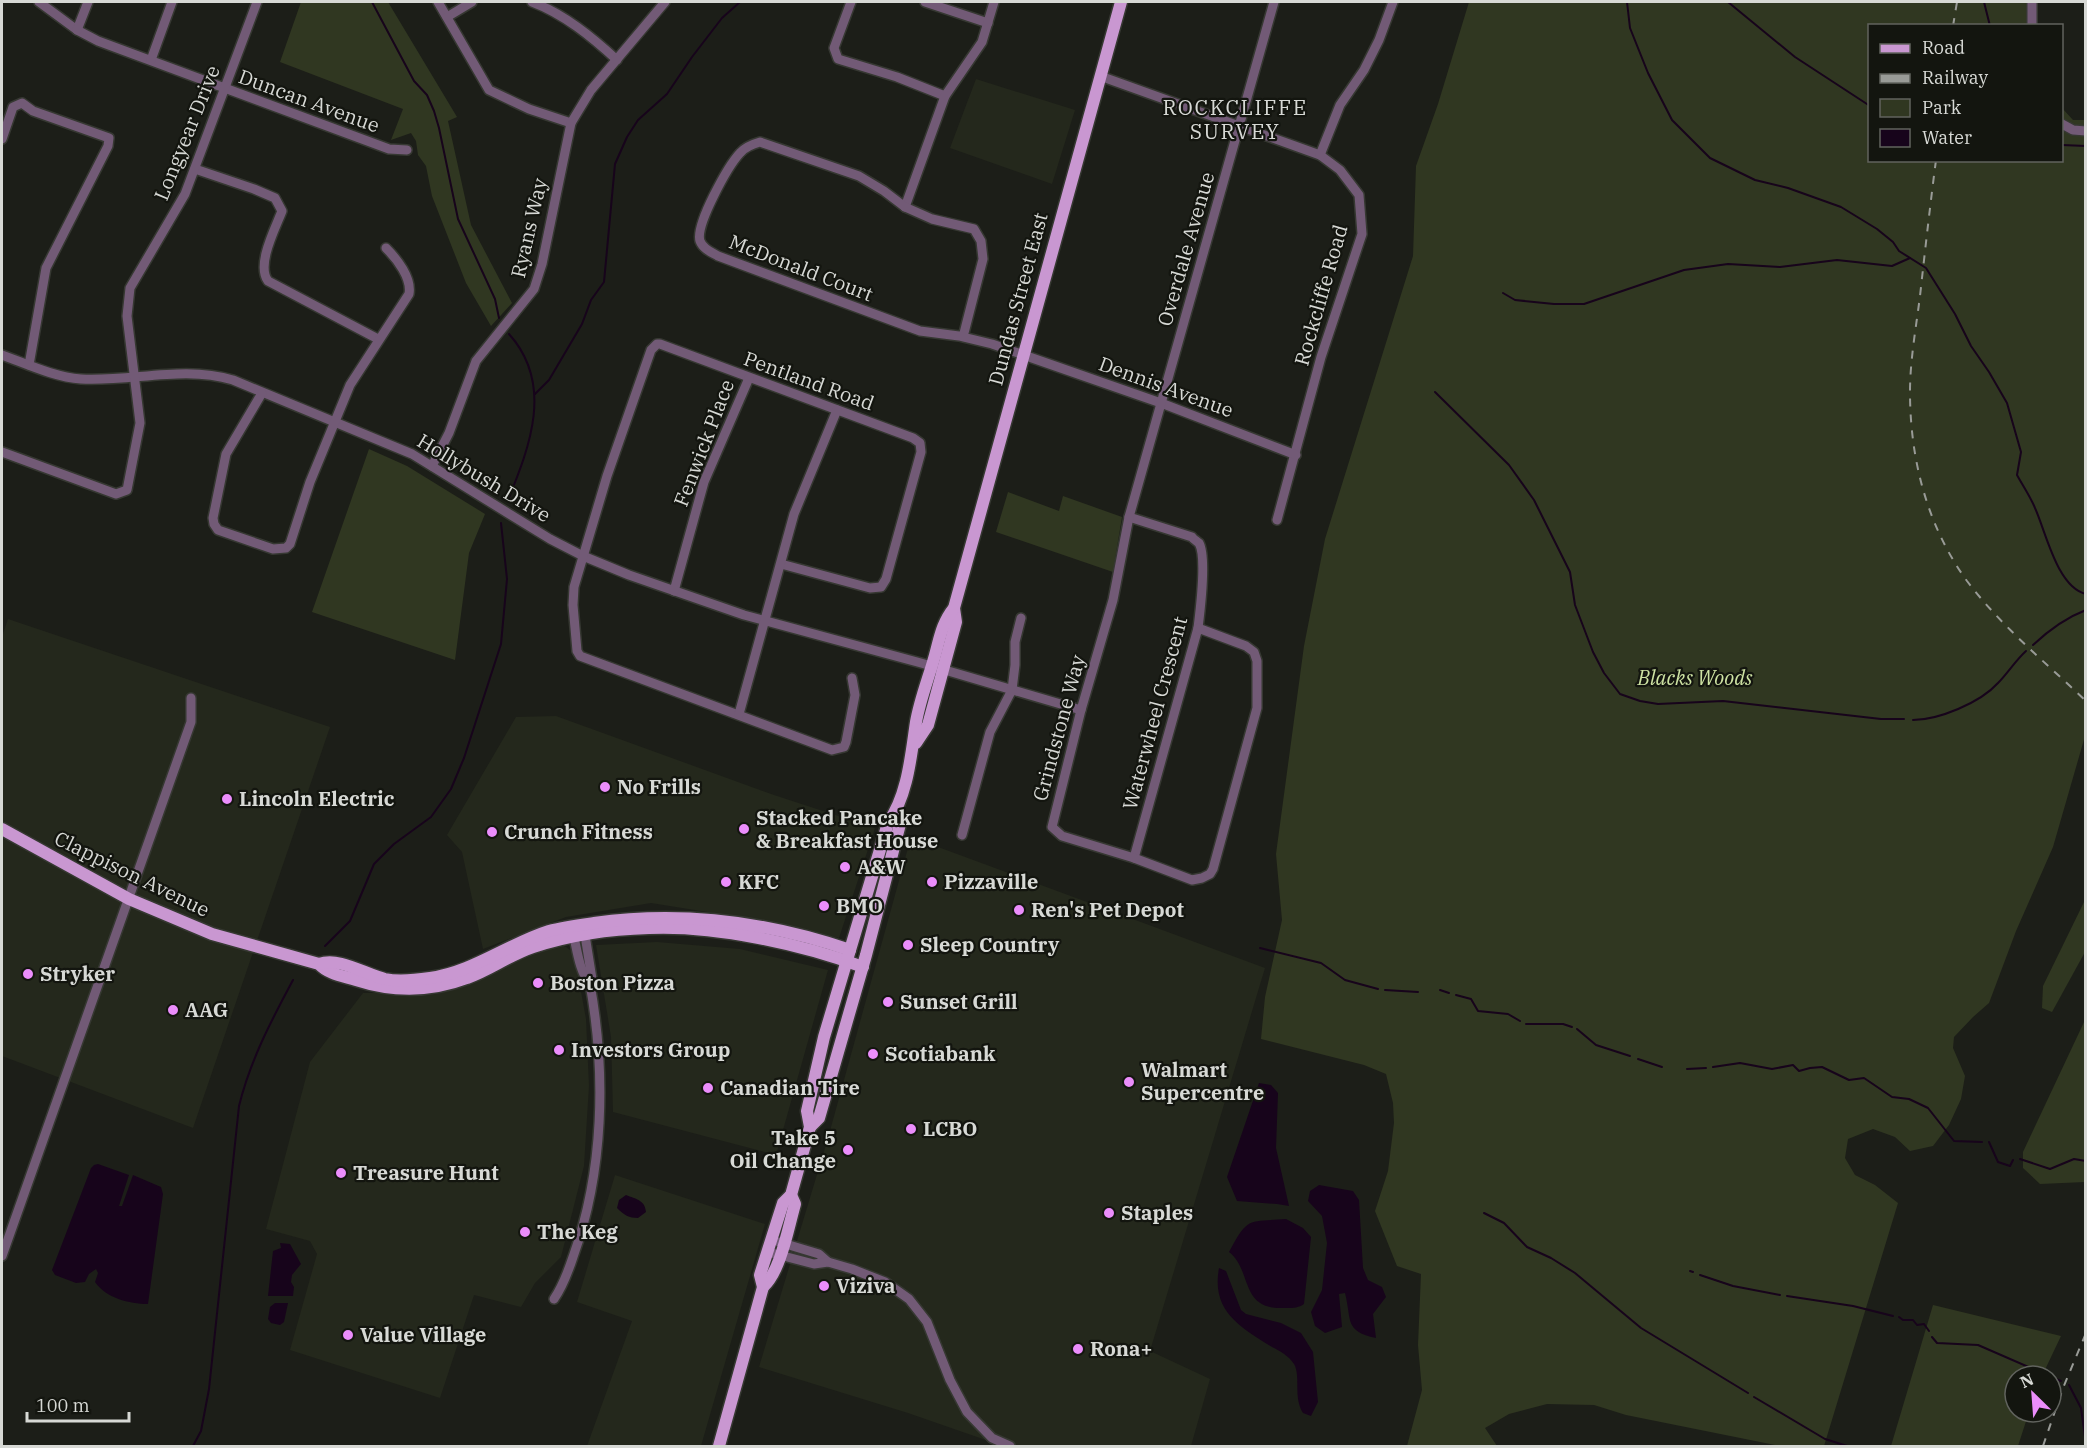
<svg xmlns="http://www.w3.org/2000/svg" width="2087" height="1448" font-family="'IBM Plex Serif',serif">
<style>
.built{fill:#24281c}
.green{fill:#303721}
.water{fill:#17041b}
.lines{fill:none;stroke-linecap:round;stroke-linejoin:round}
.stream{stroke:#17041b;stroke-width:2}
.minor-casing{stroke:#363832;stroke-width:12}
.major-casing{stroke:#363832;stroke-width:15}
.minor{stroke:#725a76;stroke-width:9}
.major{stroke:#c997d1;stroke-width:12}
.rail{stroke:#999b97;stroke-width:2;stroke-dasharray:8 8;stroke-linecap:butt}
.poi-dot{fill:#eb8dfb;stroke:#13150f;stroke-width:2}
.labels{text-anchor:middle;stroke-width:4.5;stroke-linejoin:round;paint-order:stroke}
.street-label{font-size:20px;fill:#d7d9d5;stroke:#13150f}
.park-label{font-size:20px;font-style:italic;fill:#cee3a3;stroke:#13150f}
.poi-label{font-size:20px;font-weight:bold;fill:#d7d9d5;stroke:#13150f;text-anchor:start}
.neighbourhood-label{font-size:21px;letter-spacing:1.5px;fill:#d7d9d5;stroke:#13150f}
</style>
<rect width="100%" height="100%" fill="#1c1e18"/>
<!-- built -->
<g class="built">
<polygon points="976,79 1075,110 1052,184 950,148"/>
<polygon points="8,619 330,727 193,1128 2,1056 2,637"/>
<polygon points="556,716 774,795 875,828 839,938 732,916 651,903 566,917 483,949 462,852 447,835 516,717"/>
<polygon points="911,837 1265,968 1150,1351 1210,1379 1191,1446 1003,1446 908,1413 759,1367 828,1138"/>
<polygon points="657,942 740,949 828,970 776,1155 613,1112 611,1037 596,945"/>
<polygon points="562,944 574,953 586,1019 589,1086 584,1166 561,1257 535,1283 521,1307 474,1295 440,1398 290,1350 317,1254 310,1241 266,1229 310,1062 363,993 432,992 545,948"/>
<polygon points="615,1175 765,1224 701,1446 587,1446 632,1321 577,1302"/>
</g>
<!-- green -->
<g class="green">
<polygon points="301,2 388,2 457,117 448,121 471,225 512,303 491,326 466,283 432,196 426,166 418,155 416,141 411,133 391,140 403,109 280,62"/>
<polygon points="1469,2 2030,2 2031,25 1870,26 1870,160 2062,160 2062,108 2073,120 2085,120 2085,736 2053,847 2016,931 1989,1003 1973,1017 1954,1037 1953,1048 1965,1076 1961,1099 1949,1125 1933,1146 1910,1151 1895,1137 1873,1129 1848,1139 1845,1158 1855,1175 1875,1185 1898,1203 1824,1446 1780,1446 1626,1415 1594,1405 1547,1404 1509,1414 1485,1428 1497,1446 1407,1446 1422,1390 1418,1345 1421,1274 1397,1266 1375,1211 1388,1171 1394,1123 1393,1103 1386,1074 1364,1065 1261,1039 1265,997 1282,920 1276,854 1304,646 1325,539 1413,256 1416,166 1438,104"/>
<polygon points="369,449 407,466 485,514 469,553 455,660 312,612"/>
<polygon points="1008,492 1059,511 1063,496 1122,517 1113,572 996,532"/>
<polygon points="2085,900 2085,952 2052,1012 2042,1008 2043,986"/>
<polygon points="2085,1020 2085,1182 2040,1184 2023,1168 2023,1152"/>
<polygon points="1933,1305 2061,1336 2042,1376 2015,1376 2015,1412 2029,1412 2018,1446 1891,1446"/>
</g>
<!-- water -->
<g class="water">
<polygon points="1259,1083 1271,1085 1278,1093 1276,1148 1289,1206 1277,1204 1237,1201 1227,1177"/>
<path d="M98,1164L129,1175L119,1206H122L133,1175L161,1187L163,1194L148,1304C129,1304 106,1298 95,1282L98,1273L96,1269L89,1274L85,1282L76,1283L55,1275L52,1270L91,1168L94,1165Z"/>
<path d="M1319,1185L1353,1191L1359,1200L1363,1268L1368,1280L1382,1287L1386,1297L1373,1314L1376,1338C1344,1331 1352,1321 1345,1293L1339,1294L1342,1327L1325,1333L1315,1326L1311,1312L1322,1290L1327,1243L1322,1216L1308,1201L1310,1191Z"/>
<path d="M626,1195C636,1199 645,1200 646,1212L638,1218C629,1218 624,1215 617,1208L619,1200Z"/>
<path d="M1286,1219L1303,1228L1311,1237L1304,1304C1297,1309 1289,1308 1280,1308C1240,1308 1252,1270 1229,1252C1248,1216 1248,1222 1286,1219Z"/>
<polygon points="280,1243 290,1244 301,1264 292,1275 291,1282 294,1287 293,1296 268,1296 273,1251 281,1248"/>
<path d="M1219,1268L1226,1271L1241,1310L1246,1314L1281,1323L1301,1333L1313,1352L1318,1402L1311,1416L1303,1413C1293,1397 1301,1376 1294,1364C1289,1356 1280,1351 1272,1347C1240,1327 1211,1311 1219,1268Z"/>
<polygon points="275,1303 288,1303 284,1322 280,1325 271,1323 268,1319 270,1307"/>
</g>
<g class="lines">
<!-- stream -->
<g class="stream">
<polyline points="372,2 414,81 427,95 434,111 439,128 458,219 495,299 499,318"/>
<path d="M1627,2L1630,28L1648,73L1672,120L1710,158L1755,180L1788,188L1841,207L1877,229L1893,242L1899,251L1926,268L1955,314L1971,346L1989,372L2007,403L2021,452L2017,475C2023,486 2030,496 2035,508C2046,532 2057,587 2086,594"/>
<polyline points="1728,2 1795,57 1870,106"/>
<polyline points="1984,2 1990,26"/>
<polyline points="2062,145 2086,146"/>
<polyline points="1503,293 1515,300 1554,304 1584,304 1684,270 1728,264 1780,267 1837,260 1892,266 1910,258"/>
<polyline points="1435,392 1509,465 1534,500 1570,572 1575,605 1593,652 1604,673 1620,694 1640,701 1658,704 1723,701 1881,719 1904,719"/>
<polyline points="535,394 549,380 582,324 591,300 604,282 615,164 627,137 638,120 667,94 692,57 722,18 740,2"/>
<path d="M508,500C530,446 554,384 509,334"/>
<path d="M2033,645C2049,630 2065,618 2086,610"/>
<path d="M1913,720C1938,720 1980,703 1998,683C2008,673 2015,661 2026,651"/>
<polyline points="325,946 350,921 374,864 394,844 431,817 451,789 464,758 501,644 507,579 501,523"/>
<polyline points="1260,948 1321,963 1345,980 1378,989"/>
<polyline points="1385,990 1418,992"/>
<polyline points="1440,990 1449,993"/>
<polyline points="1456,995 1471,999 1478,1011 1508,1014 1520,1021"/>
<polyline points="1526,1024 1563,1024 1572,1027"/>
<polyline points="1577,1029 1596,1045 1630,1056"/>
<polyline points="1638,1059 1662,1067"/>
<polyline points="1713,1067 1740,1063 1772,1069 1793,1065 1799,1071 1810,1068 1822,1067 1849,1080 1864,1078 1892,1097 1909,1099 1928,1108 1954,1141 1982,1142"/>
<polyline points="1687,1069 1706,1068"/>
<polyline points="1989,1142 1998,1162 2010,1166 2013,1160"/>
<polyline points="2020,1159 2050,1169 2074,1159 2086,1161"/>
<polyline points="1484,1213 1504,1223 1527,1247 1551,1258 1575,1273 1641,1328 1748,1393"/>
<polyline points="1690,1271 1693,1272"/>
<polyline points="1700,1275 1733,1286 1780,1295"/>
<polyline points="1787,1296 1853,1306 1893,1316"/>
<polyline points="1899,1317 1903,1320 1913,1320 1917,1325 1924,1324 1929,1331"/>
<polyline points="1932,1337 1937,1343 1978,1345 2049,1376"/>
<polyline points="2051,1377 2061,1381"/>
<polyline points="2069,1385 2081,1408 2086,1444"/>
<polyline points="1754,1397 1825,1439 1847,1446"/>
<path d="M193,1446L201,1431L209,1389L239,1106C250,1061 271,1021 293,980"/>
</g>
<defs>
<g id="minor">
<polyline points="39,2 77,30 98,41 389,149 407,150"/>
<polyline points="438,2 489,90 529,109 571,123"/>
<path d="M532,2C564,14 592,37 617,60"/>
<polyline points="851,2 834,48 838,59 897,77 945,96"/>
<polyline points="925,2 988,23"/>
<polyline points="2032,2 2032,26"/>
<polyline points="447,17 472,2"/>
<polyline points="77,30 88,2"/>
<polyline points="151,60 172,2"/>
<polyline points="1100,76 1320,155 1340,170 1359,195 1362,234 1321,357 1277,520"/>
<polyline points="2062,124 2073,130 2086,131"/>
<polyline points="2,139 13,107 22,103 33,111 109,138 108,146 46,268 29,365"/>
<polyline points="1320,155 1340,105 1364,70 1379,40 1393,2"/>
<path d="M195,169L254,189L275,198L282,211C275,229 256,265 268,281L378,339"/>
<polyline points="905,207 945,96 982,42 994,2"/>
<path d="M963,337L983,259L981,241L974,229L932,219L905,207L884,191L859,176L760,142C753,144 745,147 740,153C728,166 695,225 700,241C703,249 711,252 718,256L920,331L959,336L963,337L992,344L1161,403L1296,455"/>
<path d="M2,355C27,364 54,377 81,379C132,382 183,365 233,380L412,454L550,539L583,556L629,575L744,615L921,663L1081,710"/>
<path d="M262,393L226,454L213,518L214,524L218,530L273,549L286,548L290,544L310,482L350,385L409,294C412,278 397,259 386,248"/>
<polyline points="2,452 116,494 127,490 140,423 127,316 130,288 185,194 257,2"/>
<polyline points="432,466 449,433 476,361 534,289 542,264 571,123 591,90 665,2"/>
<path d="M1129,517L1192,537C1193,539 1198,542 1199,543C1207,557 1200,612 1198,628L1134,858"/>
<polyline points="781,564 870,588 881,587 886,579 921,452 920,443 913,438 660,344 657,344 651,350 607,476 574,587 573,605 577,651 580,656 832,750 844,747 846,742 855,695 852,678"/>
<polyline points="674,591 704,482 749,378"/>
<polyline points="1198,628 1246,646 1254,652 1257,661 1257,708 1213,869 1210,874 1202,878 1192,880 1134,858 1062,836 1052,827 1081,710 1113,600 1129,517 1274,2"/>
<polyline points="739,714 794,514 837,410"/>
<polyline points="962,835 990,732 1012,690 1015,665 1015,642 1021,618"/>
<path d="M573,933C577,949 579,971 590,984"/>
<polyline points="779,1242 819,1254 828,1262"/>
<polyline points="768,1252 814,1264 828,1262 852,1269 885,1282 909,1299 927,1322 950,1380 967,1412 992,1438 1010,1446"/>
<polyline points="2,1256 191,722 191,698"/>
<path d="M554,1299C563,1286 568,1272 573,1257C604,1171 606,1073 590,984L592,979L584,929"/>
</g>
<g id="major">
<polyline points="916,743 928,725 956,622 954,608"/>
<path d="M2,829L129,899L212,934L319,964C328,974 343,976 356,980C393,992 430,992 467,978C490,970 509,955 533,947C570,935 610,929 649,928C714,925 802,944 863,967"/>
<path d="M319,964C340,957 364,974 385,979C399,982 416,980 430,978C473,972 508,944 549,931C563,927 579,925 594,923C680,911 768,922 850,950"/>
<polyline points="810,1127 819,1118 866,955 900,824 897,810"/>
<path d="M763,1287C781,1271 788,1228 795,1204L791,1195"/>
<path d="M719,1446L763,1287L760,1275L783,1203L791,1195L810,1127L807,1111L824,1037L888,823C908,795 911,755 916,722C920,699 929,677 935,655C940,637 942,623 954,608L1121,2"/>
</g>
</defs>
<!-- minor casing -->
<use href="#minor" class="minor-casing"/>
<!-- major casing -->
<use href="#major" class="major-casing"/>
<!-- minor -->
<use href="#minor" class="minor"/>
<!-- major -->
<use href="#major" class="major"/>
<!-- rail -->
<g class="rail">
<polyline points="1953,26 1957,2"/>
<path d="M1936,160C1930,206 1925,251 1920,296C1916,328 1910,360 1910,392C1910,459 1927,526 1967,581C2001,626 2045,662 2086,701"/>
<polyline points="2043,1446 2063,1388 2086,1333"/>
</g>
</g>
<!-- markers -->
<g class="poi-dot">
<circle cx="605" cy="787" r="6"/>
<circle cx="227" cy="799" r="6"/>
<circle cx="744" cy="829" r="6"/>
<circle cx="492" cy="832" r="6"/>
<circle cx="845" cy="867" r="6"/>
<circle cx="726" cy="882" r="6"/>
<circle cx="932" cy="882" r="6"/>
<circle cx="824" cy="906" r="6"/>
<circle cx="1019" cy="910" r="6"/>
<circle cx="908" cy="945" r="6"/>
<circle cx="28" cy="974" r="6"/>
<circle cx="538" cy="983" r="6"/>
<circle cx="888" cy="1002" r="6"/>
<circle cx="173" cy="1010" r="6"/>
<circle cx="559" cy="1050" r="6"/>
<circle cx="873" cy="1054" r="6"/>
<circle cx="1129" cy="1082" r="6"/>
<circle cx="708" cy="1088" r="6"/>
<circle cx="911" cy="1129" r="6"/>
<circle cx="848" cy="1150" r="6"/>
<circle cx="341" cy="1173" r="6"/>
<circle cx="1109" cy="1213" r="6"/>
<circle cx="525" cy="1232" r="6"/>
<circle cx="824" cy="1286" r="6"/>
<circle cx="348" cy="1335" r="6"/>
<circle cx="1078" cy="1349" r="6"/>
</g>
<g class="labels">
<!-- street labels -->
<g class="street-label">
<text transform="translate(309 101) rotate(20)" y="7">Duncan Avenue</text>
<text transform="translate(187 133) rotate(-68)" y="7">Longyear Drive</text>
<text transform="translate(529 228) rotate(-77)" y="7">Ryans Way</text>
<text transform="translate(1186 249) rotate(-74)" y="7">Overdale Avenue</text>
<text transform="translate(801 268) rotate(21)" y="7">McDonald Court</text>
<text transform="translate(1321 295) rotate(-74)" y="7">Rockcliffe Road</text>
<text transform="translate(1018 299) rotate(-75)" y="7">Dundas Street East</text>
<text transform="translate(809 381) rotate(20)" y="7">Pentland Road</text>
<text transform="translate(1166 387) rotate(20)" y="7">Dennis Avenue</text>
<text transform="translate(704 443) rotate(-69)" y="7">Fenwick Place</text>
<text transform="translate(484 478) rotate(31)" y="7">Hollybush Drive</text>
<text transform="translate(1155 713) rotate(-75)" y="7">Waterwheel Crescent</text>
<text transform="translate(1059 728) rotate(-75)" y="7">Grindstone Way</text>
<text transform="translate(132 874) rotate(26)" y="7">Clappison Avenue</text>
</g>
<!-- park labels -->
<g class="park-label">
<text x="1695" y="685">Blacks Woods</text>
</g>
<!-- poi labels -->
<g class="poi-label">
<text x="617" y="794">No Frills</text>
<text x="239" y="806">Lincoln Electric</text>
<text x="756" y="825">Stacked Pancake<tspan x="756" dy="23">&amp; Breakfast House</tspan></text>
<text x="504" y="839">Crunch Fitness</text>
<text x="857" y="874">A&amp;W</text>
<text x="738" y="889">KFC</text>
<text x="944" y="889">Pizzaville</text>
<text x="836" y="913">BMO</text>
<text x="1031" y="917">Ren's Pet Depot</text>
<text x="920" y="952">Sleep Country</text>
<text x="40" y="981">Stryker</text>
<text x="550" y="990">Boston Pizza</text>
<text x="900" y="1009">Sunset Grill</text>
<text x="185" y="1017">AAG</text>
<text x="571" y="1057">Investors Group</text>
<text x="885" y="1061">Scotiabank</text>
<text x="1141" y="1077">Walmart<tspan x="1141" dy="23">Supercentre</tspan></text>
<text x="720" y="1095">Canadian Tire</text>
<text x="923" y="1136">LCBO</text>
<text x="836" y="1145" text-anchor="end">Take 5<tspan x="836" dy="23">Oil Change</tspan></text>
<text x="353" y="1180">Treasure Hunt</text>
<text x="1121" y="1220">Staples</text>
<text x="537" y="1239">The Keg</text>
<text x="836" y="1293">Viziva</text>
<text x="360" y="1342">Value Village</text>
<text x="1090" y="1356">Rona+</text>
</g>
<!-- neighbourhood labels -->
<g class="neighbourhood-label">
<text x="1235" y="115">ROCKCLIFFE<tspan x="1235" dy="24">SURVEY</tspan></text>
</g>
</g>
<!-- border -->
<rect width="2087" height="1448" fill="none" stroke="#d7d9d5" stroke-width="6"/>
<!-- legend -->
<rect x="1868" y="24" width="195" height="138" fill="#13150f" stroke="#61635e" stroke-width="1.5"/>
<rect x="1880" y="44" width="30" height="9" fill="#c997d1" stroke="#61635e" stroke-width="1.5"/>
<text x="1922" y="54" font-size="18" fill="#d7d9d5">Road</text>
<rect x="1880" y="74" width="30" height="9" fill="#999b97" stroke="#61635e" stroke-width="1.5"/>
<text x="1922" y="84" font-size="18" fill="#d7d9d5">Railway</text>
<rect x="1880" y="99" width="30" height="18" fill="#303721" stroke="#61635e" stroke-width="1.5"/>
<text x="1922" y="114" font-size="18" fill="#d7d9d5">Park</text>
<rect x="1880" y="129" width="30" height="18" fill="#17041b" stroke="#61635e" stroke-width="1.5"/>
<text x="1922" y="144" font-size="18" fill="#d7d9d5">Water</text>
<!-- north arrow -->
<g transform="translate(2033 1394) rotate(335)"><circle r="28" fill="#13150f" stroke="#61635e" stroke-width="1.5"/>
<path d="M0-4.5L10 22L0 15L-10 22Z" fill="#eb8dfb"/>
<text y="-9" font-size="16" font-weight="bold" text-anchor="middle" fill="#d7d9d5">N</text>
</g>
<!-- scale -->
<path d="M27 1412v9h102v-9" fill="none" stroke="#d7d9d5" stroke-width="3"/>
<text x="36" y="1412" font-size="18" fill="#d7d9d5" stroke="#13150f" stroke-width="4.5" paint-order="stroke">100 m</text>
</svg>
